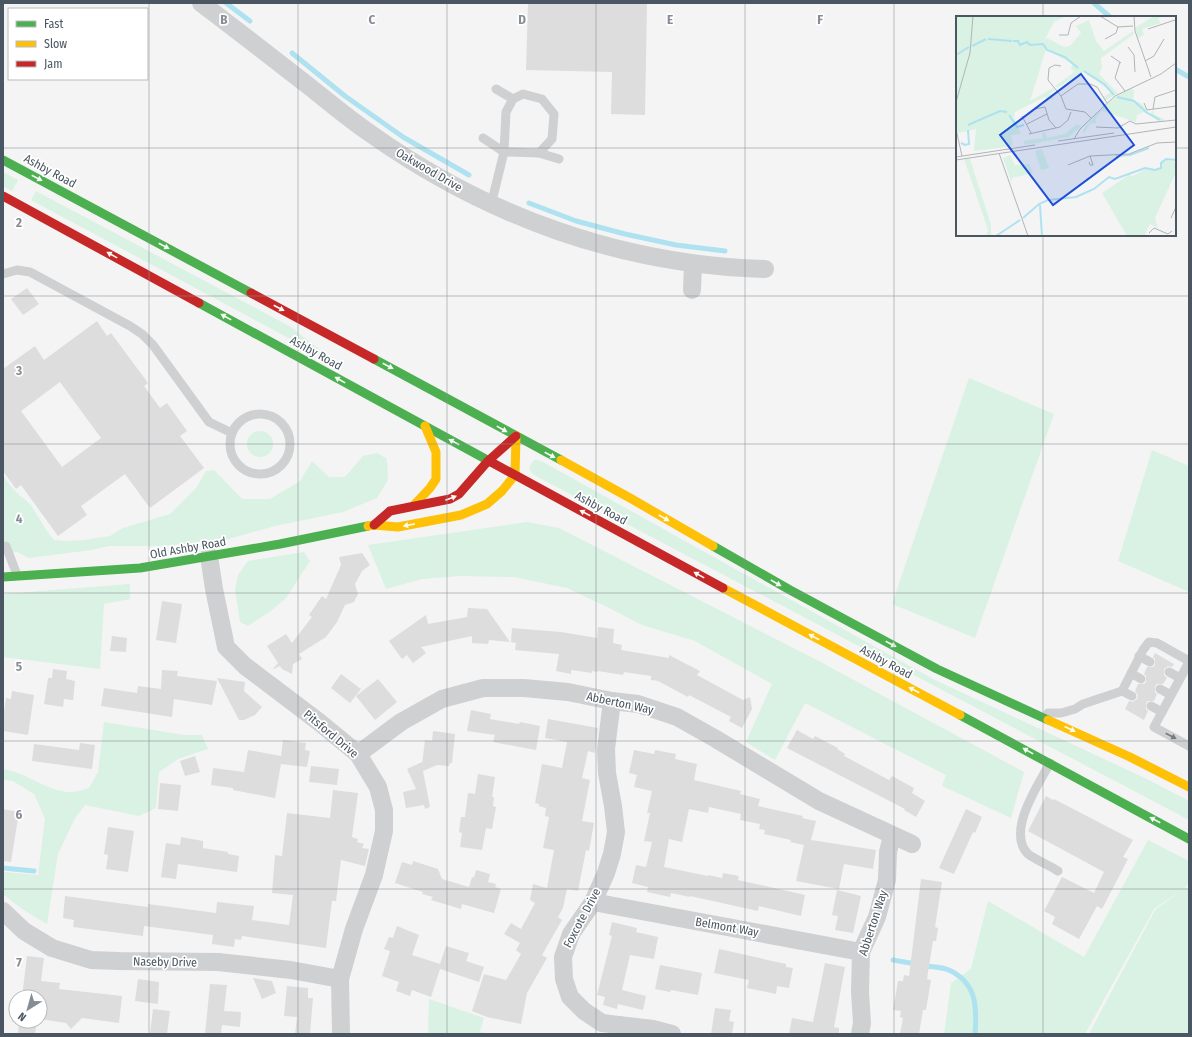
<svg xmlns="http://www.w3.org/2000/svg" width="1192" height="1037" font-family="'Fira Sans Condensed',sans-serif">
<style>
.green{fill:#d9f2e3}
.lines{fill:none;stroke-linecap:round;stroke-linejoin:round}
.stream{stroke:#aee2f0;stroke-width:5}
.building{fill:#ddddde;fill-rule:evenodd}
.lane{stroke:#ced0d2;stroke-width:9}
.street{stroke:#ced0d2;stroke-width:18}
.fast{stroke:#4caf50;stroke-width:9}
.slow{stroke:#ffc107;stroke-width:9}
.jam{stroke:#c62828;stroke-width:9}
.oneway{fill:#f6fbf6}
.oneway2{fill:#727b83}
.grid{fill:none;stroke:#868d94;stroke-width:1;stroke-opacity:0.55}
.labels{text-anchor:middle;stroke-width:3.5;stroke-linejoin:round;paint-order:stroke}
.street-label{font-size:12px;fill:#4a5661;stroke:#fff}
.inset-river{fill:none;stroke:#aee2f0;stroke-width:2}
.inset-road{fill:none;stroke:#b0b5b9;stroke-width:1}
.view{fill:#1d4ed8;fill-opacity:0.15;stroke:#1d4ed8;stroke-width:2}
.inset-edge{fill:none;stroke:#4a5661;stroke-width:2}
.grid-label{font-size:13px;text-anchor:middle;font-weight:bold;fill:#868d94;stroke:#fff;stroke-width:3.5;stroke-linejoin:round;paint-order:stroke}
</style>
<rect width="100%" height="100%" fill="#f4f4f4"/>
<!-- green -->
<g class="green">
<polygon points="3,172 18,180 12,191 3,186"/>
<polygon points="36,191 291,327 339,365 31,200"/>
<polygon points="969,378 1054,414 975,638 892,604"/>
<circle cx="260" cy="444" r="13"/>
<polygon points="1152,450 1189,466 1189,592 1118,561"/>
<polygon points="377,453 387,459 388,480 377,498 343,512 275,526 229,539 164,546 109,546 92,550 29,558 17,552 4,554 5,556 3,556 3,476 15,491 31,505 47,531 54,540 66,541 84,540 110,536 123,528 170,514 196,488 206,471 214,470 242,499 270,499 300,481 312,461 329,477 345,477 363,456"/>
<polygon points="534,460 538,460 543,462 935,680 1149,780 1189,801 1189,820 534,475 531,472 529,467"/>
<polygon points="527,522 559,528 815,659 1024,772 1011,818 942,786 946,775 805,703 775,760 746,742 772,684 695,641 642,625 607,607 567,588 514,577 460,576 422,579 386,589 368,545"/>
<polygon points="304,552 310,561 286,598 271,611 248,626 240,622 235,590 238,575 248,561"/>
<polygon points="130,584 130,599 104,604 100,669 3,657 3,594"/>
<path d="M104,722L184,735H202L208,749L178,759L159,772L156,808L139,816L85,805L75,818L58,854L47,924C31,915 17,906 3,894V872L38,875L45,819L34,794L13,781L3,780V769C26,772 43,789 67,792C74,793 82,790 89,788L98,772Z"/>
<polygon points="1148,840 1189,861 1189,881 1185,888 1189,889 1189,1034 1089,1034 1155,910 1184,888 1154,909 1085,1034 944,1034 951,983 971,969 988,901 1084,957"/>
<polygon points="429,999 484,1018 480,1032 489,1034 428,1034"/>
</g>
<g class="lines">
<!-- stream -->
<g class="stream">
<polyline points="226,3 250,21"/>
<polyline points="1094,3 1110,17"/>
<polyline points="292,53 345,96 403,137 469,175"/>
<polyline points="1175,69 1189,77"/>
<polyline points="529,203 576,221 625,234 676,245 725,251"/>
<polyline points="3,868 34,871"/>
<polyline points="893,960 916,964"/>
<path d="M924,966C932,967 944,967 951,971C977,984 977,1008 975,1034"/>
</g>
</g>
<!-- building -->
<g class="building">
<polygon points="528,3 647,3 645,115 611,114 612,72 526,70"/>
<polygon points="27,288 39,304 23,315 11,299"/>
<path d="M97,321L107,336L111,333L148,383L144,386L160,408L167,403L187,431L180,436L204,468L150,508L125,474L81,506L87,515L58,536L21,485L16,489L3,471V369L35,346L44,360ZM60,382L101,438L62,467L21,411Z"/>
<polygon points="362,553 370,565 362,571 355,584 358,594 354,602 345,605 337,622 326,637 299,654 302,659 293,664 292,674 282,669 280,666 274,669 273,669 278,663 267,646 286,634 292,643 312,617 309,615 322,596 326,599 341,565 339,557"/>
<polygon points="162,601 182,604 176,643 156,640"/>
<polygon points="468,608 487,609 510,642 489,640 488,644 472,643 472,636 421,647 426,653 413,663 407,655 402,659 389,641 426,615 428,624 467,617"/>
<polygon points="598,627 614,629 613,643 622,645 621,650 669,658 669,655 700,671 697,675 743,700 750,697 752,709 742,728 729,721 731,717 689,695 688,697 658,681 651,680 651,676 624,672 623,675 598,671 598,672 592,671 592,673 571,670 571,674 556,671 559,654 515,650 516,643 511,642 512,628 561,632 597,638"/>
<polygon points="112,636 127,638 126,652 110,651"/>
<polygon points="1155,653 1174,664 1172,667 1168,666 1164,669 1164,675 1167,678 1163,684 1157,684 1155,686 1155,692 1157,694 1154,701 1148,701 1146,703 1146,709 1148,711 1144,720 1125,709 1129,701 1133,702 1137,699 1138,695 1135,691 1138,684 1144,684 1146,682 1146,676 1144,674 1147,667 1153,667 1155,665 1155,659 1153,657"/>
<polygon points="53,669 67,671 66,679 75,681 73,700 64,699 63,707 44,704 48,678 52,678"/>
<polygon points="162,670 178,671 177,676 217,681 212,705 174,699 172,717 101,706 104,688 137,693 138,686 161,689"/>
<polygon points="341,674 361,689 350,703 331,688"/>
<polygon points="217,678 245,682 244,691 262,707 255,715 244,720 239,720"/>
<polygon points="378,679 397,702 375,720 356,696"/>
<polygon points="12,691 34,695 28,735 3,731 3,718 6,698 11,699"/>
<polygon points="471,710 491,714 490,719 519,724 520,722 540,726 536,750 493,742 495,735 467,731"/>
<polygon points="548,719 598,728 595,753 588,751 582,778 590,780 582,821 594,823 589,851 586,850 578,891 567,889 563,908 558,917 562,920 542,955 547,958 527,993 521,1024 487,1017 472,1011 484,974 506,980 521,954 516,950 520,943 504,934 511,923 521,929 535,903 530,900 533,884 547,888 554,850 543,848 549,817 545,816 546,808 539,806 539,804 535,803 542,764 562,768 567,742 545,738"/>
<polygon points="797,730 813,739 815,736 838,748 837,749 845,754 844,756 889,780 892,776 914,788 912,793 925,801 916,817 904,810 905,809 787,748"/>
<polygon points="433,731 455,734 452,763 450,763 449,766 437,765 423,771 430,807 425,809 424,805 406,808 403,792 416,789 407,769 422,762 422,765 425,740 432,741"/>
<polygon points="283,740 306,743 305,750 310,751 307,767 281,764 275,798 233,790 233,788 211,785 213,768 244,772 248,750 281,756"/>
<polygon points="80,743 95,745 92,769 32,761 34,744 79,750"/>
<polygon points="634,750 654,754 655,750 676,754 675,759 697,764 694,780 741,791 740,794 760,799 758,806 803,816 802,818 816,821 811,840 876,850 873,869 844,864 839,889 796,881 804,845 790,842 791,840 764,834 765,830 759,829 760,824 740,820 741,814 709,807 708,813 689,809 682,842 669,839 664,867 708,876 708,875 722,878 723,873 739,876 738,880 805,895 801,916 759,906 758,911 690,896 690,897 671,893 670,897 647,892 648,887 632,883 636,865 646,867 652,842 644,841 650,813 647,813 652,791 634,787 637,775 629,773"/>
<polygon points="195,756 200,772 185,776 180,761"/>
<polygon points="311,766 339,769 337,785 309,782"/>
<polygon points="478,774 495,777 492,797 494,797 493,806 496,807 492,829 486,828 482,850 460,847 462,833 459,832 461,817 465,817 468,793 475,794"/>
<polygon points="160,783 181,785 178,811 158,809"/>
<polygon points="333,790 358,793 352,837 358,839 357,842 364,844 362,848 369,849 365,866 341,860 336,901 332,901 326,948 242,936 241,940 235,939 234,947 212,944 213,935 144,926 143,936 73,927 74,920 63,918 65,896 148,907 148,904 216,913 217,902 254,906 252,920 289,925 293,895 272,893 275,855 282,856 287,813 330,818"/>
<polygon points="1046,796 1053,800 1054,799 1133,840 1123,857 1128,859 1102,909 1097,906 1079,939 1052,924 1055,917 1044,911 1062,877 1094,893 1104,872 1028,831"/>
<polygon points="3,809 19,812 11,862 3,861"/>
<polygon points="966,809 982,817 975,833 973,832 954,874 939,868"/>
<polygon points="108,827 134,831 128,872 106,869 108,855 104,854"/>
<polygon points="181,837 203,841 203,848 228,852 228,854 239,856 237,872 178,864 176,879 161,877 166,843 180,845"/>
<polygon points="413,861 438,869 442,879 469,887 472,877 474,878 476,870 490,874 488,882 496,884 495,887 501,889 494,913 462,904 461,909 431,900 433,897 422,894 423,892 395,883 402,862 412,865"/>
<polygon points="921,879 942,882 935,927 938,928 936,941 933,941 927,979 931,980 926,1010 923,1010 919,1034 900,1034 903,1018 900,1017 901,1011 893,1010 898,981 903,981 904,975 909,976"/>
<polygon points="837,890 861,896 853,933 835,930 838,916 832,915"/>
<polygon points="612,922 637,928 636,932 658,937 654,959 630,955 622,990 646,996 643,1010 618,1004 617,1009 603,1005 605,997 597,995 612,936 609,935"/>
<polygon points="397,926 419,935 412,955 440,964 446,946 469,953 466,961 484,967 479,982 440,969 431,997 412,990 410,996 396,991 399,982 382,976 390,951 384,949 389,937 393,938"/>
<polygon points="719,949 786,964 786,967 793,968 789,988 777,986 776,994 747,988 749,980 714,973"/>
<polygon points="27,956 44,958 41,981 60,983 59,989 122,996 119,1023 82,1018 71,1029 66,1023 40,1019 40,997 22,997"/>
<polygon points="825,963 845,967 834,1027 839,1028 839,1034 789,1034 792,1018 813,1022"/>
<polygon points="660,965 702,973 698,995 671,990 670,992 655,989"/>
<polygon points="253,978 272,981 276,993 262,999"/>
<polygon points="138,979 159,982 158,1004 135,1001"/>
<polygon points="210,984 227,985 224,1011 241,1012 240,1027 222,1025 221,1034 205,1034"/>
<polygon points="287,986 308,988 308,998 313,998 310,1034 295,1034 297,1017 284,1016"/>
<polygon points="715,1008 731,1010 729,1021 734,1022 732,1034 711,1034"/>
<polygon points="153,1009 170,1011 167,1034 150,1034"/>
<polygon points="19,1021 37,1021 35,1034 18,1034"/>
</g>
<g class="lines">
<!-- lane -->
<g class="lane">
<polyline points="496,89 513,99"/>
<polyline points="483,138 504,152 539,153 559,159"/>
<polyline points="491,205 504,152 506,112 513,99 523,94 542,99 554,114 552,139 539,153"/>
<polyline points="3,274 17,270 30,272 130,326 142,334 153,345 209,422 232,433"/>
<circle cx="260" cy="444" r="30"/>
<polyline points="6,546 17,575"/>
<polyline points="1139,656 1150,662"/>
<polyline points="1169,672 1180,678"/>
<polyline points="1131,673 1141,679"/>
<polyline points="1160,689 1171,695"/>
<polyline points="1122,691 1143,650 1149,642 1157,643 1189,661"/>
<polyline points="1151,706 1162,712 1154,727 1189,746"/>
<polyline points="1162,712 1189,662"/>
<polyline points="1048,713 1061,713 1075,709 1083,704 1122,691 1132,696"/>
<path d="M1050,763C1038,785 1006,832 1028,854C1034,859 1051,866 1058,871"/>
</g>
<!-- street -->
<g class="street">
<path d="M201,3C238,31 274,59 310,87C330,103 350,120 371,134C488,217 622,265 765,269"/>
<polyline points="692,290 693,264"/>
<polyline points="209,556 214,589 226,647 245,666 319,722 358,754 378,787 384,810 384,831 374,875 354,929 340,979 341,1034"/>
<polyline points="612,701 606,749 607,773 613,806 616,832 612,854 606,873 593,902 571,934 563,957 564,979 570,997 584,1011 602,1023 653,1029 672,1034"/>
<polyline points="358,754 401,722 442,699 483,688 524,688 568,692 612,701 638,704 677,717 716,739 819,801 912,844"/>
<polyline points="593,902 861,952"/>
<polyline points="3,911 24,931 52,948 91,960 119,961 218,962 291,970 340,979"/>
<polyline points="860,1034 862,1023 860,992 861,952 877,917 887,880 888,852 892,836"/>
</g>
<!-- fast -->
<g class="fast">
<polyline points="3,160 251,293"/>
<polyline points="199,303 491,462"/>
<polyline points="374,359 561,460"/>
<polyline points="713,546 790,590 937,669 1048,720"/>
<polyline points="3,577 140,568 280,544 368,526"/>
<polyline points="960,715 1189,839"/>
</g>
<!-- slow -->
<g class="slow">
<polyline points="561,460 630,498 713,546"/>
<polyline points="413,506 430,488 436,479 436,452 425,426"/>
<polyline points="368,526 374,525 398,527 461,515 487,504 502,491 515,475 516,436"/>
<polyline points="723,588 960,715"/>
<polyline points="1048,720 1130,757 1189,787"/>
</g>
<!-- jam -->
<g class="jam">
<polyline points="3,196 199,303"/>
<polyline points="251,293 374,359"/>
<polyline points="491,462 723,588"/>
<polyline points="374,525 390,511 450,499 459,494 488,461 516,436"/>
</g>
</g>
<!-- one-way arrows -->
<defs><path id="oneway-solid" d="M-6-.8H1V-3.2L6.5 0L1 3.2V.8H-6Z"/></defs>
<g class="oneway">
<use href="#oneway-solid" transform="translate(37 178) rotate(28)"/>
<use href="#oneway-solid" transform="translate(164 246) rotate(28)"/>
<use href="#oneway-solid" transform="translate(112 255) rotate(-151)"/>
<use href="#oneway-solid" transform="translate(279 308) rotate(28)"/>
<use href="#oneway-solid" transform="translate(226 317) rotate(-151)"/>
<use href="#oneway-solid" transform="translate(388 366) rotate(28)"/>
<use href="#oneway-solid" transform="translate(340 380) rotate(-151)"/>
<use href="#oneway-solid" transform="translate(502 429) rotate(29)"/>
<use href="#oneway-solid" transform="translate(454 442) rotate(-152)"/>
<use href="#oneway-solid" transform="translate(550 455) rotate(28)"/>
<use href="#oneway-solid" transform="translate(451 498) rotate(-21)"/>
<use href="#oneway-solid" transform="translate(585 513) rotate(-152)"/>
<use href="#oneway-solid" transform="translate(664 518) rotate(30)"/>
<use href="#oneway-solid" transform="translate(409 525) rotate(169)"/>
<use href="#oneway-solid" transform="translate(699 575) rotate(-151)"/>
<use href="#oneway-solid" transform="translate(776 583) rotate(30)"/>
<use href="#oneway-solid" transform="translate(814 637) rotate(-152)"/>
<use href="#oneway-solid" transform="translate(891 644) rotate(28)"/>
<use href="#oneway-solid" transform="translate(914 690) rotate(-152)"/>
<use href="#oneway-solid" transform="translate(1070 729) rotate(25)"/>
<use href="#oneway-solid" transform="translate(1028 751) rotate(-151)"/>
<use href="#oneway-solid" transform="translate(1155 820) rotate(-152)"/>
</g>
<use class="oneway2" href="#oneway-solid" transform="translate(1171 736) rotate(28)"/>
<!-- grid -->
<path class="grid" d="M149,3V1034M298,3V1034M447,3V1034M596,3V1034M745,3V1034M894,3V1034M1043,3V17M3,148H957M1175,148H1189M1043,235V1034M3,296H1189M3,444H1189M3,593H1189M3,741H1189M3,889H1189"/>
<g class="labels">
<!-- street labels -->
<g class="street-label">
<text transform="translate(429 170) rotate(30)" y="4">Oakwood Drive</text>
<text transform="translate(50 171) rotate(28)" y="4">Ashby Road</text>
<text transform="translate(316 353) rotate(29)" y="4">Ashby Road</text>
<text transform="translate(601 508) rotate(28)" y="4">Ashby Road</text>
<text transform="translate(188 548) rotate(-10)" y="4">Old Ashby Road</text>
<text transform="translate(886 662) rotate(28)" y="4">Ashby Road</text>
<text transform="translate(620 703) rotate(12)" y="4">Abberton Way</text>
<text transform="translate(331 734) rotate(40)" y="4">Pitsford Drive</text>
<text transform="translate(582 918) rotate(-62)" y="4">Foxcote Drive</text>
<text transform="translate(873 923) rotate(-72)" y="4">Abberton Way</text>
<text transform="translate(727 927) rotate(10)" y="4">Belmont Way</text>
<text transform="translate(165 962) rotate(1)" y="4">Naseby Drive</text>
</g>
</g>
<!-- overview -->
<g transform="translate(956 16)">
<rect width="220" height="220" fill="#f4f4f4"/>
<path d="M0,0H110L98,6L88,25L91,22L108,31L114,30L125,17L120,10L133,4L140,25L148,35L177,15L178,18L145,42L146,52L143,58L162,77L149,85L147,81L155,76L154,74L127,56L101,72L99,70L118,56L115,52L116,48L90,33L74,85L97,72L99,74L94,77L98,83L91,84L89,81L59,96L58,101L65,118L55,119L57,130L18,135L20,113L2,117L0,112ZM198,0H206L202,3L205,7L186,13L188,19L182,22L179,12ZM175,72L178,75L177,84L186,88L194,98L197,94L198,98L209,104L204,106L188,96L181,99L180,106L146,95L140,102V107L134,108L128,117L127,114L135,104L159,81ZM121,108L125,110L113,121L69,129L67,125L87,122L86,117L89,116L91,122L109,118ZM86,133L93,152L85,154L79,135ZM54,139L59,149L73,148L77,157L56,162V168L47,142ZM8,143H14L35,209V220H30L32,214ZM210,144L220,146V156L199,202L202,212L194,208L189,218L192,220H171L146,177L173,159L177,160L190,153H205L206,147Z" fill="#d9f2e3"/>
<path class="inset-river" d="M32,23L56,25M57,25H62L64,29L71,26L74,29L87,28L91,34L109,41L122,52M16,30L30,23M0,39L13,31M128,55L148,68L158,79M161,81L178,85L190,96L204,104M53,99L61,111L68,109M12,109L44,95L51,96M5,127L9,129L13,128L12,114M160,140L174,139L193,132M84,189L86,220M67,202L83,188L92,184L120,181L138,173L153,161L159,163L189,152L199,154L205,152V147L210,143L220,144M40,220L64,204"/>
<path class="inset-road" d="M144,0L162,11L177,10M178,0L179,15L195,61M192,13L219,4L220,7M103,19H112L115,7L125,0M149,23L160,17L162,11M172,31L178,39L179,56M155,40L165,47M189,45L198,40L208,23M164,46L159,62L169,75M105,50L99,49L93,52L92,64L105,80L110,93L129,96L135,102M105,80L122,68H134L141,71L151,87M0,86L14,37L17,0M188,87L191,94L220,90M79,93L89,91L93,104L100,112M197,93L199,81L220,74M66,100L75,117M71,108L91,98M180,108L220,104M140,111L162,112L174,105L180,108M0,113L6,140M73,118L104,111L112,104L115,96M118,123L124,113L159,80L205,58L220,47M102,125L158,117M43,137L72,220M0,141L79,129M0,144L220,111M133,146L134,149H137L134,140M112,149L134,140L173,138L201,127L220,126M215,202L220,191M193,217L198,212L212,218L216,215"/>
<path class="view" d="M125,58L178,129L97,189L44,119Z"/>
<rect width="220" height="220" class="inset-edge"/>
</g>
<g class="grid-label">
<text x="224" y="24">B</text>
<text x="372" y="24">C</text>
<text x="522" y="24">D</text>
<text x="670" y="24">E</text>
<text x="820" y="24">F</text>
<text x="19" y="227">2</text>
<text x="19" y="375">3</text>
<text x="19" y="523">4</text>
<text x="19" y="671">5</text>
<text x="19" y="819">6</text>
<text x="19" y="967">7</text>
</g>
<!-- border -->
<rect width="1192" height="1037" fill="none" stroke="#4a5661" stroke-width="8"/>
<!-- legend -->
<rect x="8" y="8" width="140" height="72" fill="#ffffff" stroke="#b7bbc0"/>
<rect x="16" y="21" width="20" height="6" fill="#4caf50" stroke="#b7bbc0"/>
<text x="44" y="28" font-size="12" fill="#4a5661">Fast</text>
<rect x="16" y="41" width="20" height="6" fill="#ffc107" stroke="#b7bbc0"/>
<text x="44" y="48" font-size="12" fill="#4a5661">Slow</text>
<rect x="16" y="61" width="20" height="6" fill="#c62828" stroke="#b7bbc0"/>
<text x="44" y="68" font-size="12" fill="#4a5661">Jam</text>
<!-- north arrow -->
<g transform="translate(28 1009) rotate(217)"><circle r="19" fill="#ffffff" stroke="#b7bbc0"/>
<path d="M0-3L7 15L0 10L-7 15Z" fill="#868d94"/>
<text y="-6" font-size="11" font-weight="bold" text-anchor="middle" fill="#4a5661">N</text>
</g>
</svg>
